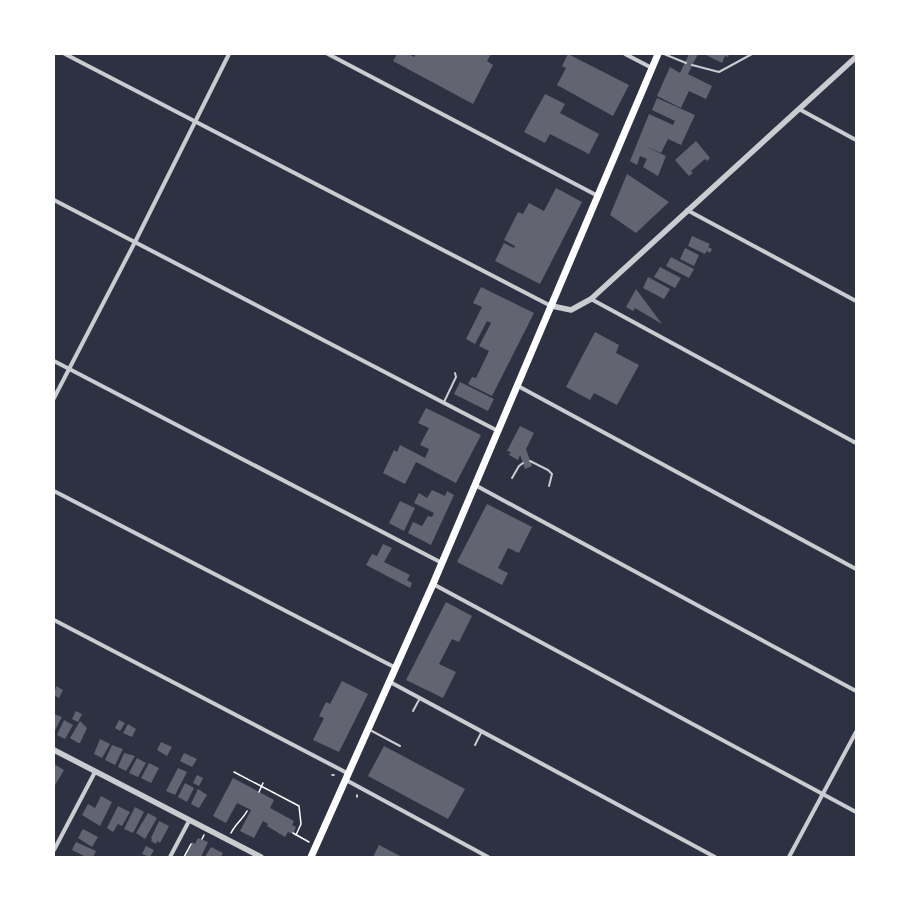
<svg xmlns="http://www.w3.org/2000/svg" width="910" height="911" font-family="'Noto Serif',serif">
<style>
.building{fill:#626471}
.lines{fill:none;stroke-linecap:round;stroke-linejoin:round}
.path{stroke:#fff;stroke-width:1.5}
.service{stroke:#caccd0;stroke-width:2}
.minor{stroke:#caccd0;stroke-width:4}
.tertiary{stroke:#caccd0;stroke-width:5.5}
.primary{stroke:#fff;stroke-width:7}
</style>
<rect width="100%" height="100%" fill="#2d3142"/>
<!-- building -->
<g class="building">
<polygon points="397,54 409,54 414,57 416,54 491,54 487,61 493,65 473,104 393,61"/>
<polygon points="568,54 629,85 613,116 557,85 566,68 562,66"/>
<polygon points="689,54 698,54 688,74 712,86 706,99 689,91 681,108 657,96 670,67 680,73"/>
<polygon points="704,54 729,54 728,57 725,56 722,63"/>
<polygon points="545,94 565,104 560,113 599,134 589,154 550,134 545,143 524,132"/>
<polygon points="657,98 695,115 681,145 668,139 661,153 642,145 666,156 658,176 643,167 647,159 640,156 637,165 630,161 649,114 673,125 675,121 652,110"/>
<polygon points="696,141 710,158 707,161 705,159 691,171 693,173 689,176 675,160"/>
<polygon points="627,174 669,202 636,233 610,215"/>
<polygon points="556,188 582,202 540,284 495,261 504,243 514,248 515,246 504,240 518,212 523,214 529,203 544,211"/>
<polygon points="692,236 710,244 708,247 712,249 710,253 707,251 705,254 688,246"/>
<polygon points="685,248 699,255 694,266 680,259"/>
<polygon points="671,257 694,269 689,278 666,266"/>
<polygon points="660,267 681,278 675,288 654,277"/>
<polygon points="648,277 670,289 664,299 643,288"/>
<polygon points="481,287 534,313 492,396 468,384 472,377 476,378 489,351 479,346 491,323 487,321 475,344 466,339 482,307 473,303"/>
<polygon points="636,289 662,324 635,308 633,311 626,307"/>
<polygon points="595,332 619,345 616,353 639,365 617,405 594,393 590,400 566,387"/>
<polygon points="460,382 494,399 488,411 454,394"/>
<polygon points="426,408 481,435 456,483 416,462 405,484 383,473 394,450 397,452 400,445 425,458 429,449 420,445 429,428 418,423"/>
<polygon points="520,426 534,433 526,449 532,466 525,469 520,455 518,460 509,455 511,452 507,451"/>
<polygon points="432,490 445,496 447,491 454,495 431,545 408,533 413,522 422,526 428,516 432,517 434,513 414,503 419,493 427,498"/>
<polygon points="400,501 415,508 404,531 389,523"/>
<polygon points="487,504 532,527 519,553 508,548 498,568 508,573 502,585 457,562"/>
<polygon points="383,544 392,548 384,562 410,575 407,580 412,583 410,588 366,565 372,554 377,556"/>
<polygon points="446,602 472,616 459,642 452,639 439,664 456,672 443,698 406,680"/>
<polygon points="342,681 368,694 339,752 313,740 324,718 319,716 326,702 330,704"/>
<polygon points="56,686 63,690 59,698 54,695"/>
<polygon points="76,711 82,714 78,722 72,719"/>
<polygon points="54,714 62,717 54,732"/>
<polygon points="64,720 73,725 65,739 57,735"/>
<polygon points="119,720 125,723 120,731 115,728"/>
<polygon points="80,721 87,728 80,743 78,743 70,738"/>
<polygon points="128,724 136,729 132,737 123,733"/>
<polygon points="100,739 110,744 102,758 94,754"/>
<polygon points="161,742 172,747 167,756 157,750"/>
<polygon points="112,745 123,749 115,765 105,760"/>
<polygon points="384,746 465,789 448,819 368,776"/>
<polygon points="124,753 135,756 126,771 118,767"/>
<polygon points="184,753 197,759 192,767 180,761"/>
<polygon points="137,758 146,763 138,777 129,773"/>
<polygon points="149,763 159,768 151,783 141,778"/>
<polygon points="54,764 64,770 54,787"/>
<polygon points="178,768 187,772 175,795 166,791"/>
<polygon points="197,775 203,778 199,786 193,783"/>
<polygon points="233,778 274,800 270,808 294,821 292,825 296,827 293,834 288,832 285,837 267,826 268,824 263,821 254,838 240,831 251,810 237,803 226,823 213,816"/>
<polygon points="185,783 194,788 187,802 178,797"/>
<polygon points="198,789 207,795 199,808 191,804"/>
<polygon points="101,796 112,802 100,826 82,815 88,804 95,808"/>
<polygon points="118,806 130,812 122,826 118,824 113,832 107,828"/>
<polygon points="135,807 144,812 133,833 124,829"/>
<polygon points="148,813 157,818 145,839 136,833"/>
<polygon points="159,821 169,826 160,843 157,841 156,844 151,841 152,839 151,838"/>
<polygon points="83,829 98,837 92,847 78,838"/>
<polygon points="198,838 208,842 201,857 185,857 192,842 195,844"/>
<polygon points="76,842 96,851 93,857 86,857 72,850"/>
<polygon points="379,845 402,857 373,857"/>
<polygon points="146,846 154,850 150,857 142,854"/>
<polygon points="211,847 223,853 221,857 205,857"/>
</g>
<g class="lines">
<!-- path -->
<g class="path">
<polyline points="234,772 299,806 301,824 296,835"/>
<polyline points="332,775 334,775"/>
<polyline points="259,792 263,783"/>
<polyline points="357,795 357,797"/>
<path d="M231,833C236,823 243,819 247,811"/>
<polyline points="293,833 309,842"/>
<polyline points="202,839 204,835"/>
<polyline points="184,857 191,844"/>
</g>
<!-- service -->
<g class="service">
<polyline points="664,54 686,63"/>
<polyline points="692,65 719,72 752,54"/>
<polyline points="444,402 456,377 455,373"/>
<polyline points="530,461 548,470 552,474 549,486"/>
<polyline points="512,478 519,466 523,463"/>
<polyline points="413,711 420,698"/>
<polyline points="370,730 400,746"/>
<polyline points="475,745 482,731"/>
</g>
<!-- minor -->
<g class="minor">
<polyline points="65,54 551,306"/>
<polyline points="328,54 598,196"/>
<polyline points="625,54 652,68"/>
<polyline points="799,109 856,140"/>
<polyline points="54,200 498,431"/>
<polyline points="687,210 856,301"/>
<polyline points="591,299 856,443"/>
<polyline points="54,361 442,563"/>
<polyline points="518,386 856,569"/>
<polyline points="54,398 135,242 229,54"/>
<polyline points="475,485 856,691"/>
<polyline points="54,491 396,668"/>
<polyline points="433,584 856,812"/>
<polyline points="54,620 349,774"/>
<polyline points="390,682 715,857"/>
<polyline points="346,780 488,857"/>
<polyline points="54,850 95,772"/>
<polyline points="170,857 189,821"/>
<polyline points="789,857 856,732"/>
</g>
<!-- tertiary -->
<g class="tertiary">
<polyline points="552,306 571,310 591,299 856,57"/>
<polyline points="54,750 261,857"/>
</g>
<!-- primary -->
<polyline class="primary" points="311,857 433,584 658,54"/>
</g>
<!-- border -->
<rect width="910" height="911" fill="none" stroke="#ffffff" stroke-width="110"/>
</svg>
